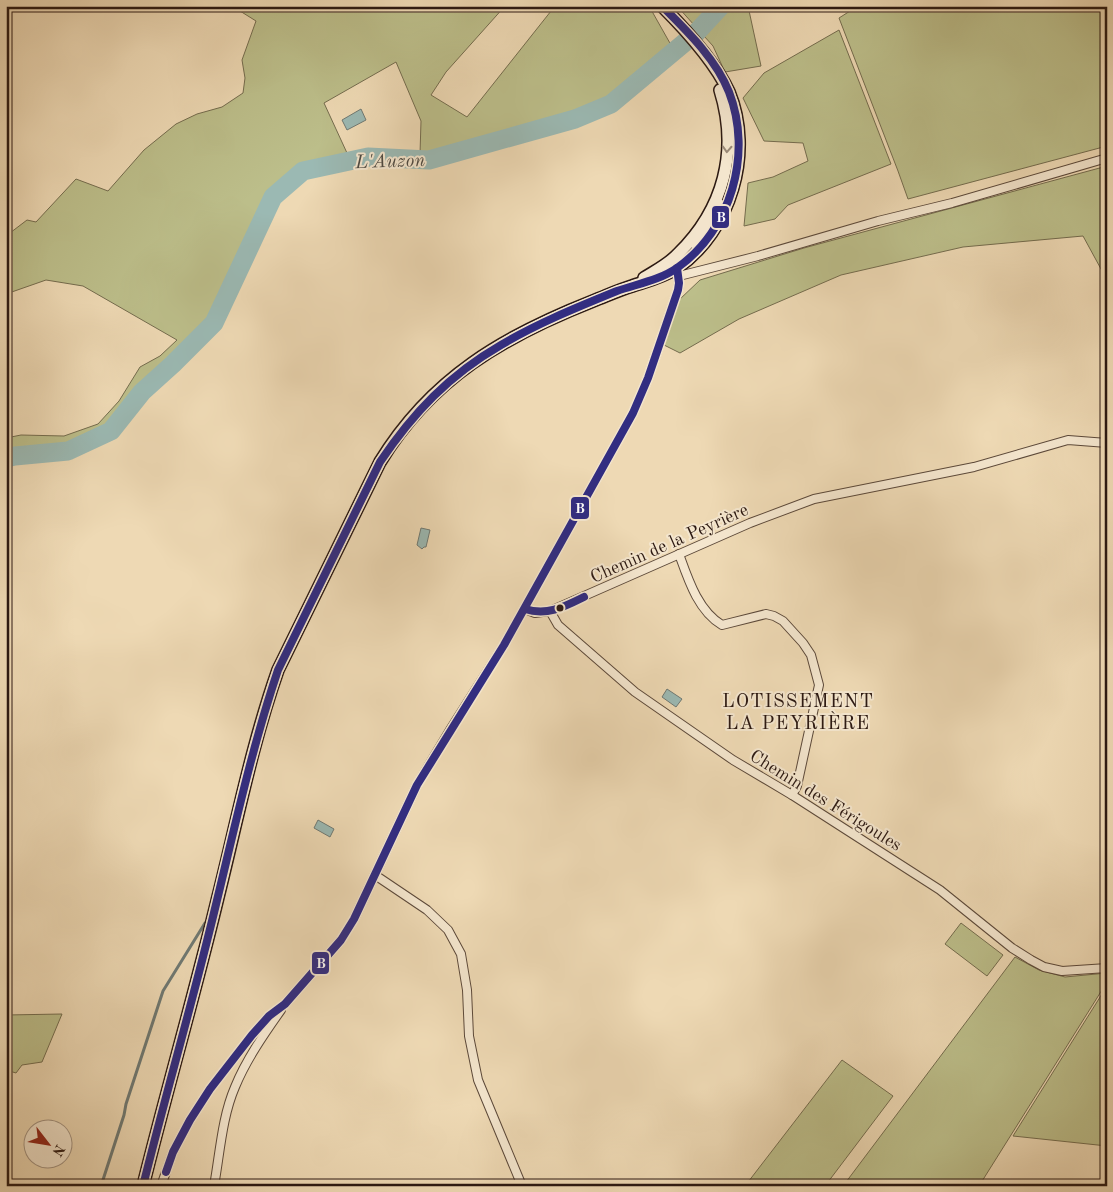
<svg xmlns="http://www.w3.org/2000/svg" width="1113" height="1192" font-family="'Old Standard TT',serif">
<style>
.green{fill:#bcbe8a;stroke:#746c4e}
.water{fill:#9bb9b3;stroke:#6f7973}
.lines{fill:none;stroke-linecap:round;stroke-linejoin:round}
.stream{stroke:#6f7973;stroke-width:3}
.river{stroke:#9bb9b3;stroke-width:19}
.street-casing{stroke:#5c493a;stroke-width:10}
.secondary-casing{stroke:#2c1912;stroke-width:14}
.street{stroke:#f4e6ce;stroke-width:8}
.secondary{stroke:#f4e6ce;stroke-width:11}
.bus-1-casing{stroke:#f4e6ce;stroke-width:11}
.bus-1{stroke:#322d81;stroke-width:8}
.oneway{stroke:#9a8a79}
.bus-dot{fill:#2c1912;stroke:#f4e6ce;stroke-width:2}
.labels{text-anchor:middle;stroke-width:4;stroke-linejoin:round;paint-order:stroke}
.street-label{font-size:18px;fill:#2c1912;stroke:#f4e6ce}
.water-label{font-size:19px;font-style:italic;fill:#4d4942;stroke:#f4e6ce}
.neighbourhood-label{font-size:19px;letter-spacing:1px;fill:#2c1912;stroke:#f4e6ce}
.line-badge{stroke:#f4e6ce;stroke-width:2}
.badge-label{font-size:14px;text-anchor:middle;font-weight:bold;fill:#fff}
</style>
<rect width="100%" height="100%" fill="#eed9b4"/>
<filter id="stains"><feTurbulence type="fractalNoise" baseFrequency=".004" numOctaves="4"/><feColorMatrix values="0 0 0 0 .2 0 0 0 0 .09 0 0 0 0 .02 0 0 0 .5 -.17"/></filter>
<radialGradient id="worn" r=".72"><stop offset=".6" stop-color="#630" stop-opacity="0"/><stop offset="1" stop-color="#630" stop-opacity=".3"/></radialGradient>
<!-- green -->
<g class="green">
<polygon points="232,6 505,6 446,72 431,95 467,117 555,6 649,6 671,45 608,97 551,120 427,156 420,154 421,121 396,62 324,103 347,153 299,166 270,195 209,323 140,389 107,428 67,446 6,454 6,438 21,435 64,436 98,424 119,401 140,367 160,356 177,340 83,286 46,280 6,294 6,236 27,220 36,222 76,179 108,191 144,150 176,124 197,114 222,107 243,93 245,78 242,60 256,21"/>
<polygon points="677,6 748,6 761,66 725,72 713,46"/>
<polygon points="858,6 1107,6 1107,146 908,199 898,171 839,18"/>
<polygon points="839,30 891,164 788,205 775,219 744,226 748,183 773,177 808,161 803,143 764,141 743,98 764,73"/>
<polygon points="1107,166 1107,280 1083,236 963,247 841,275 739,319 680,353 664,345 679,300 700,280 804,248"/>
<polygon points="961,923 1003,955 987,976 945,944"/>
<polygon points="1015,957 1039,970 1065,977 1107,973 1107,982 979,1186 843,1186"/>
<polygon points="1107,986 1107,1146 1013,1136"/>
<polygon points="62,1014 42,1062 22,1065 16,1073 6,1070 6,1015"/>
<polygon points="842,1060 893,1096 825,1186 745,1186"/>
</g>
<!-- water -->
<g class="water">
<polygon points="361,109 366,120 347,130 342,120"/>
<polygon points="421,528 430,530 426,547 424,547 422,549 417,545"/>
<polygon points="667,689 682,699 676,707 662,697"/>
<polygon points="318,820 334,829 330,837 314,828"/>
</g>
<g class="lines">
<!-- stream -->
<polyline class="stream" points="101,1186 124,1115 126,1104 163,991 205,923"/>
<!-- river -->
<polyline class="river" points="6,458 15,456 68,451 111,431 142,392 173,364 214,323 273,197 303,171 368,157 429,160 575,119 611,104 696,33 721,6"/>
<defs>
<g id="street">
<path d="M694,244C706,231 713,219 719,203"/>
<polyline points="679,276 758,256 878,221 952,203 1107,158"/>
<path d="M679,554C688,579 698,611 722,625L766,614L774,616L783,621L803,643L811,655L819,685L797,786L792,795"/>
<polyline points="525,609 535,613 550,611 750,523 814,499 974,467 1068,440 1107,443"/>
<polyline points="550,611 558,625 635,692 733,760 792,795 940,890 1012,948 1031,960 1044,967 1062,971 1107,968"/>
<polyline points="375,875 427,910 448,930 461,954 467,990 469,1036 478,1080 522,1186"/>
<polyline points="161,1186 173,1152 190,1120 210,1089 252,1035 269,1016 285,1004 341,940 354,919 417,785 450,730 504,645 633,413 648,378 678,290 679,283 677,268"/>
<path d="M214,1186C220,1153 222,1117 235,1087C246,1060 264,1034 281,1010"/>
</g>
<g id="secondary">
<path d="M644,278C655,271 669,264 678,254C724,209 739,151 720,90"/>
<path d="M143,1186C167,1089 195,993 218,897C237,821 252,744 278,670L380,462C431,378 504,336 593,301C606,296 619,290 632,286C647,281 663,277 677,268C731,231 754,152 729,92C715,62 686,30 662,6"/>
</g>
</defs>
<!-- street casing -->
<use href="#street" class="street-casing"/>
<!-- secondary casing -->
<use href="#secondary" class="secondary-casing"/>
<!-- street -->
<use href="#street" class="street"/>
<!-- secondary -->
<use href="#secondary" class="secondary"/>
<defs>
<g id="bus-1">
<path d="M525,609C547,616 564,607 584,597"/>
<polyline points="166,1172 173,1152 190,1120 210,1089 252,1035 269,1016 285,1004 341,940 354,919 417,785 504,645 633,413 648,378 678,290 679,283 677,268"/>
<path d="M143,1186C164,1101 188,1018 209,933C231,845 249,756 278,670L380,462C413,413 449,375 501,345C538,323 578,307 617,291C637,284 660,280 677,268C731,230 753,154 729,92C716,59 687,31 662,6"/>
</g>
</defs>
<!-- bus-1 casing -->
<use href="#bus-1" class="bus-1-casing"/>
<!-- bus-1 -->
<use href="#bus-1" class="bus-1"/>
</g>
<!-- one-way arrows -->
<defs><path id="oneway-chevron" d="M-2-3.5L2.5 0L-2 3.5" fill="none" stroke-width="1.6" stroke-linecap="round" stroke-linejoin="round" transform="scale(1.25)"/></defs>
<use class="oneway" href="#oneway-chevron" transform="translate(727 149) rotate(93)"/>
<!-- markers -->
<circle class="bus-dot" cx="560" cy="608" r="4.5"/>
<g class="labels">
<!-- street labels -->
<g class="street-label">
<text transform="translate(669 543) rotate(-24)" y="6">Chemin de la Peyrière</text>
<text transform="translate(826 800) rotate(32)" y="6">Chemin des Férigoules</text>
</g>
<!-- water labels -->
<g class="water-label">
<text transform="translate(390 160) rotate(-2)" y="7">L'Auzon</text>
</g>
<!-- neighbourhood labels -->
<g class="neighbourhood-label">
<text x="798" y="707">LOTISSEMENT<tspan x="798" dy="22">LA PEYRIÈRE</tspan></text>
</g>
</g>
<g class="line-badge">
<rect x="711" y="205" width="19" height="24" rx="5" fill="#322d81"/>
<rect x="570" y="496" width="20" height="24" rx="5" fill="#322d81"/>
<rect x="311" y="951" width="19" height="24" rx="5" fill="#322d81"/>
</g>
<g class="badge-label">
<text x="721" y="222">B</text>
<text x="580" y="513">B</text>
<text x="321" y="968">B</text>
</g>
<!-- margin -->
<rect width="1113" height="1192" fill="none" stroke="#eed9b4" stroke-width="25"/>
<rect x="8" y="8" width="1098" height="1177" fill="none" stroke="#2c1912" stroke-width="2.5"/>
<rect x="12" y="12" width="1088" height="1167" fill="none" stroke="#2c1912"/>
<!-- north arrow -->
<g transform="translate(48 1144) rotate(121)"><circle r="24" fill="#f4e6ce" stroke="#a49483"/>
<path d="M0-4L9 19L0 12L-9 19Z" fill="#8f2418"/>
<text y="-8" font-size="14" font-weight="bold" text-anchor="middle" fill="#2c1912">N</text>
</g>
<rect width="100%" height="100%" filter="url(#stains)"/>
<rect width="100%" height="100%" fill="url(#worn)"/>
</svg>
